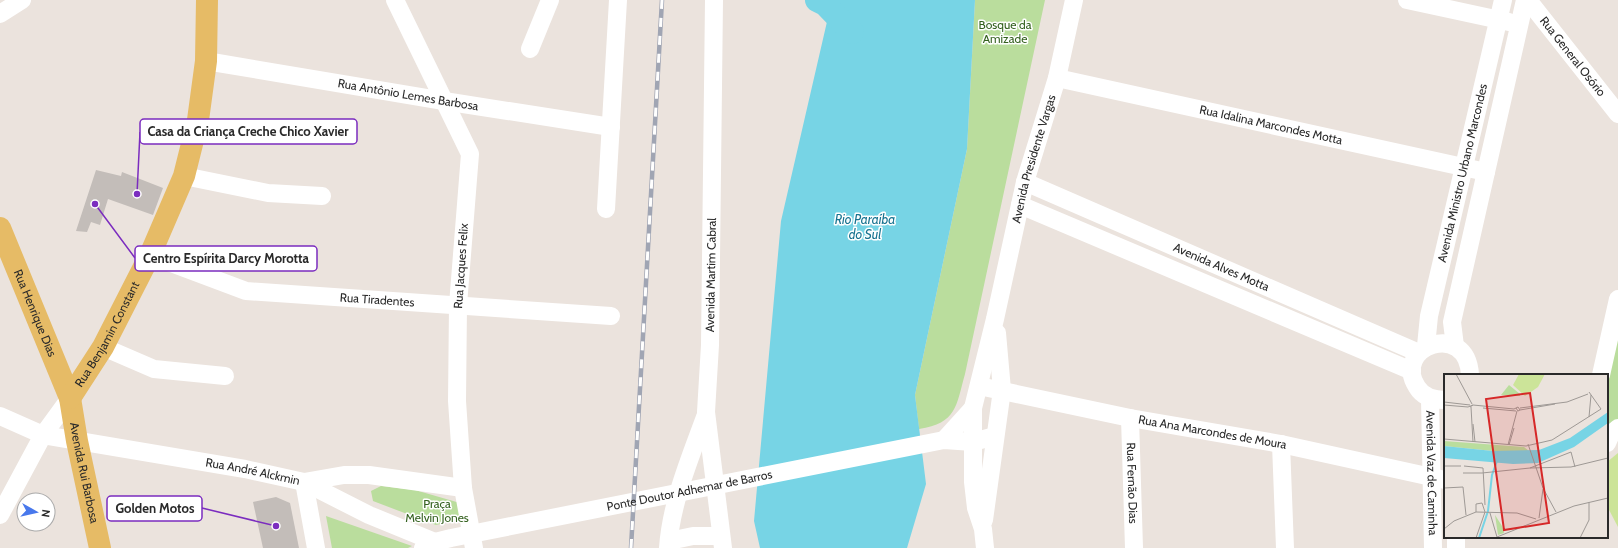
<svg xmlns="http://www.w3.org/2000/svg" width="1618" height="548" font-family="Cabin,sans-serif">
<style>
.green{fill:#badd9d}
.pitch{fill:#cce499}
.water{fill:#77d4e5}
.lines{fill:none;stroke-linecap:round;stroke-linejoin:round}
.river{stroke:#77d4e5;stroke-width:24}
.building{fill:#c3bdb9}
.minor{stroke:#fff;stroke-width:18}
.major{stroke:#e6bb66;stroke-width:22}
.rail-casing{stroke:#a0a5b3;stroke-width:4.5}
.rail{stroke:#fff;stroke-width:3;stroke-dasharray:9;stroke-linecap:butt}
.labels{text-anchor:middle;stroke-width:3;stroke-linejoin:round;paint-order:stroke}
.park-label{font-size:12px;fill:#34611f;stroke:#fff}
.street-label{font-size:12px;fill:#2a2a2a;stroke:#fff}
.water-label{font-size:13px;font-style:italic;fill:#177390;stroke:#fff}
.inset-river{fill:none;stroke:#77d4e5;stroke-width:2}
.inset-road{fill:none;stroke:#9e9995;stroke-width:1}
.view{fill:#d62828;fill-opacity:0.15;stroke:#d62828;stroke-width:2}
.inset-edge{fill:none;stroke:#2a2a2a;stroke-width:2}
.leader{fill:none;stroke:#7b2cbf;stroke-width:1.5}
.callout-dot{fill:#7b2cbf;stroke:#fff;stroke-width:1.5}
.callout{fill:#fff;stroke:#7b2cbf;stroke-width:1.5}
.callout-label{font-size:13px;text-anchor:middle;font-weight:bold;fill:#2a2a2a}
</style>
<rect width="100%" height="100%" fill="#ebe3dd"/>
<!-- green -->
<g class="green">
<path d="M975,0H1045L965,374C956,406 957,423 919,429L915,395L967,149Z"/>
<polygon points="1618,316 1618,422 1613,425 1607,423 1607,375"/>
<polygon points="381,486 415,490 460,503 464,518 436,525 373,501 371,491"/>
<polygon points="326,516 412,546 408,548 332,548"/>
</g>
<!-- pitch -->
<polygon class="pitch" points="1618,453 1618,527 1607,506 1607,462"/>
<!-- water -->
<polygon class="water" points="832,0 975,0 967,149 915,395 926,484 907,548 760,548 754,521 781,221"/>
<g class="lines">
<!-- river -->
<polyline class="river" points="817,0 825,4 852,32"/>
</g>
<!-- building -->
<g class="building">
<polygon points="96,170 121,176 122,172 163,188 153,215 108,199 100,225 91,222 87,232 76,231"/>
<polygon points="276,497 290,503 299,548 263,548 253,502"/>
</g>
<g class="lines">
<!-- minor -->
<g class="minor">
<polyline points="395,0 470,154 458,305 457,401 463,488 474,548"/>
<polyline points="714,0 710,345 706,412 723,548"/>
<polyline points="1407,0 1509,22"/>
<path id="s1" d="M1528,0L1618,114"/>
<polyline points="0,14 22,0"/>
<polyline points="530,49 550,0"/>
<path id="s2" d="M206,61L444,101L611,127"/>
<path id="s3" d="M1057,78L1486,172"/>
<polyline points="184,176 268,193 322,196"/>
<path id="s4" d="M1025,182L1419,353"/>
<polyline points="1020,205 1412,371"/>
<polyline points="606,209 618,0"/>
<path id="s5" d="M150,255L246,291L611,316"/>
<path id="s6" d="M1426,346L1429,316L1503,0"/>
<polyline points="1455,346 1452,322 1525,0"/>
<polyline points="103,347 154,369 225,376"/>
<polyline points="1601,375 1618,299"/>
<path id="s7" d="M979,386L1130,418L1281,444L1445,480"/>
<path id="s8" d="M1430,399L1433,548"/>
<path d="M1445,400C1433,400 1423,397 1417,387C1391,347 1467,319 1470,375"/>
<path id="s9" d="M0,416L43,435L245,469L304,482L344,475H369L463,488"/>
<path id="s10" d="M1130,418L1134,548"/>
<polyline points="944,440 973,408"/>
<polyline points="1607,443 1611,434 1618,428"/>
<polyline points="1281,444 1285,548"/>
<polyline points="304,482 369,515 435,542"/>
<polyline points="304,482 316,548"/>
<polyline points="0,515 43,435 70,398"/>
<polyline points="984,520 1002,390 997,333"/>
<polyline points="1456,537 1456,548"/>
<polyline points="669,541 693,536 720,536"/>
<path id="s11" d="M423,548L435,542L451,538L944,440L973,442L995,436"/>
<path d="M668,548C671,503 690,458 705,417"/>
<path id="s12" d="M985,548L983,529L976,508L973,482V408L995,319L1025,182L1057,78L1074,0"/>
</g>
<!-- major -->
<g class="major">
<path id="s13" d="M0,228L70,398L77,441L100,548"/>
<path id="s14" d="M70,398L103,347L150,255L184,176L198,120L206,61L207,0"/>
</g>
<defs>
<polyline id="rail" points="631,548 662,0"/>
</defs>
<!-- rail casing -->
<use href="#rail" class="rail-casing"/>
<!-- rail -->
<use href="#rail" class="rail"/>
</g>
<g class="labels">
<!-- park labels -->
<g class="park-label">
<text x="1005" y="29">Bosque da<tspan x="1005" dy="14">Amizade</tspan></text>
<text x="437" y="508">Praça<tspan x="437" dy="14">Melvin Jones</tspan></text>
</g>
<!-- street labels -->
<g class="street-label">
<text dy="4" stroke="none"><textPath href="#s1" startOffset="72">Rua General Osório</textPath></text>
<text dy="4" stroke="none"><textPath href="#s2" startOffset="205">Rua Antônio Lemes Barbosa</textPath></text>
<text dy="4" stroke="none"><textPath href="#s3" startOffset="219">Rua Idalina Marcondes Motta</textPath></text>
<text dy="4" stroke="none"><textPath href="#s12" startOffset="398">Avenida Presidente Vargas</textPath></text>
<text dy="4" stroke="none"><textPath href="#s6" startOffset="177">Avenida Ministro Urbano Marcondes</textPath></text>
<text transform="translate(461 266) rotate(-86)" y="4">Rua Jacques Felix</text>
<text dy="4" stroke="none"><textPath href="#s4" startOffset="214">Avenida Alves Motta</textPath></text>
<text transform="translate(711 275) rotate(-89)" y="4">Avenida Martim Cabral</text>
<text dy="4" stroke="none"><textPath href="#s5" startOffset="234">Rua Tiradentes</textPath></text>
<text dy="4" stroke="none"><textPath href="#s13" startOffset="92">Rua Henrique Dias</textPath></text>
<text dy="4" stroke="none"><textPath href="#s14" startOffset="74">Rua Benjamin Constant</textPath></text>
<text dy="4" stroke="none"><textPath href="#s7" startOffset="238">Rua Ana Marcondes de Moura</textPath></text>
<text dy="4" stroke="none"><textPath href="#s9" startOffset="260">Rua André Alckmin</textPath></text>
<text dy="4" stroke="none"><textPath href="#s13" startOffset="260">Avenida Rui Barbosa</textPath></text>
<text dy="4" stroke="none"><textPath href="#s8" startOffset="74">Avenida Vaz de Caminha</textPath></text>
<text dy="4" stroke="none"><textPath href="#s10" startOffset="65">Rua Fernão Dias</textPath></text>
<text dy="4" stroke="none"><textPath href="#s11" startOffset="273">Ponte Doutor Adhemar de Barros</textPath></text>
</g>
<!-- water labels -->
<g class="water-label">
<text x="865" y="224">Rio Paraíba<tspan x="865" dy="15">do Sul</tspan></text>
</g>
</g>
<!-- overview -->
<g transform="translate(1444 374)">
<rect width="164" height="164" fill="#ebe3dd"/>
<path d="M65,11L76,20V22L57,21ZM0,67L80,73L85,77H49L10,73L0,72ZM51,141L58,152L60,159L54,161Z" fill="#badd9d"/>
<path d="M75,0H101L94,13L81,22L69,11Z" fill="#cce499"/>
<path d="M164,38V49L130,73L94,89L69,90L0,84V72L49,77L95,76L126,64Z" fill="#77d4e5"/>
<path class="inset-river" d="M35,164L44,137L48,101L53,87"/>
<path class="inset-road" d="M12,0L28,30M0,28L26,31M0,31L24,33L29,31L26,33M29,31L70,35L74,33L76,36L74,37L72,34M27,33L29,68M39,34L72,37M76,34L123,28L144,20M76,36L111,30M145,43L147,21M29,50L31,68M0,65L82,72L108,66L157,35L145,18M84,70L99,114L112,138M64,71L73,37M65,71L70,54M0,92H17M20,92L39,94L41,131M86,94L127,93L164,84M19,99H38L86,94L127,78L131,93M0,114L19,113L22,141M32,138V130L38,129L41,138M46,139L53,163L130,132L164,124M95,144L99,115M0,155L10,147L32,138L73,139L92,145M32,164L41,138M136,164L145,146V128"/>
<path class="view" d="M86,19L105,149L60,156L42,25Z"/>
<rect width="164" height="164" class="inset-edge"/>
</g>
<!-- callouts -->
<path class="leader" d="M137 194L140 132M95 204L135 258M276 526L202 508"/>
<g class="callout-dot">
<circle cx="137" cy="194" r="4"/>
<circle cx="95" cy="204" r="4"/>
<circle cx="276" cy="526" r="4"/>
</g>
<g class="callout">
<rect x="140" y="119" width="217" height="25" rx="4"/>
<rect x="135" y="246" width="182" height="25" rx="4"/>
<rect x="107" y="496" width="95" height="25" rx="4"/>
</g>
<g class="callout-label">
<text x="248" y="136">Casa da Criança Creche Chico Xavier</text>
<text x="226" y="263">Centro Espírita Darcy Morotta</text>
<text x="155" y="513">Golden Motos</text>
</g>
<!-- north arrow -->
<g transform="translate(36 512) rotate(98)"><circle r="19" fill="#ffffff" stroke="#aaaaaa"/>
<path d="M0-3L7 15L0 10L-7 15Z" fill="#4878ec"/>
<text y="-6" font-size="11" font-weight="bold" text-anchor="middle" fill="#2a2a2a">N</text>
</g>
</svg>
